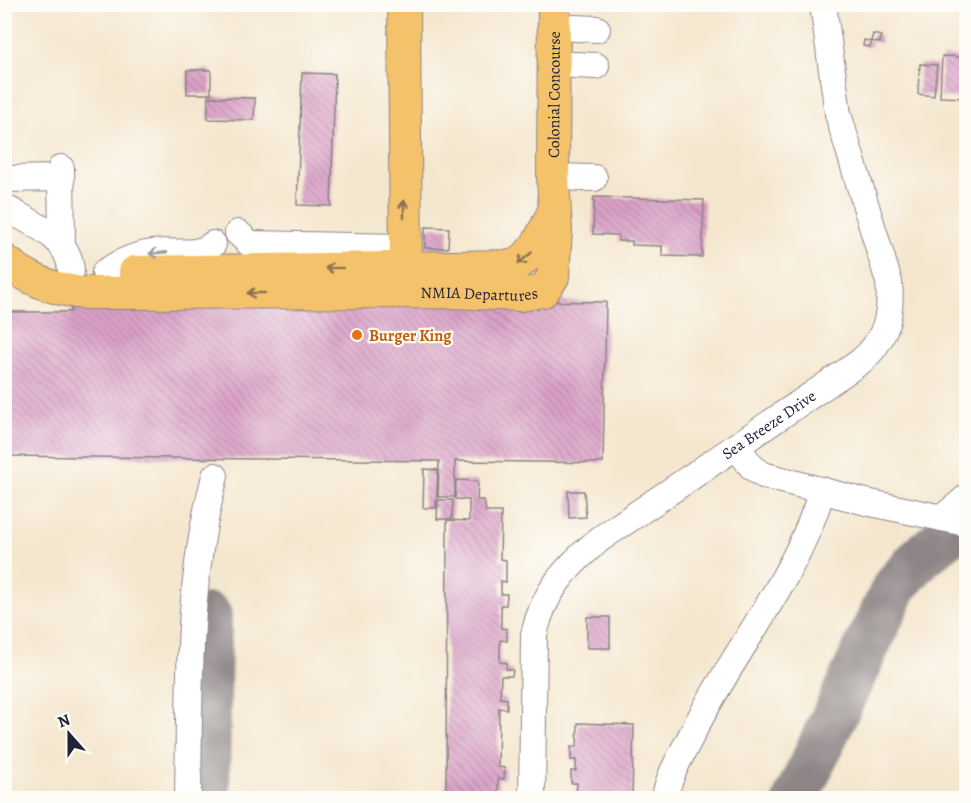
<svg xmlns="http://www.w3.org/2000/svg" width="971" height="803" font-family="Alegreya,serif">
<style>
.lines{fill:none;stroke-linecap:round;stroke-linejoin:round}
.taxiway{stroke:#8c8485;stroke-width:46}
.building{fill:url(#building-back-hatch)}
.minor-casing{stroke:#8c8485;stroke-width:28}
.major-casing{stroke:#8c8485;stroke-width:34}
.minor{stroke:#fff;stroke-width:26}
.major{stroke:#f4c26a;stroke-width:32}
.oneway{stroke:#8b7252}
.oneway2{stroke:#9c9ca7}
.food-dot{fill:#e8710a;stroke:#fdfcf7;stroke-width:2}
.labels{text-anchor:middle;stroke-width:4.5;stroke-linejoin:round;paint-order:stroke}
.street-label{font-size:16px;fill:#22223b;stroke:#fdfcf7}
.food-label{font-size:16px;font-weight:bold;fill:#c56008;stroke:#fdfcf7;text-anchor:start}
</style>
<defs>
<pattern id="building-back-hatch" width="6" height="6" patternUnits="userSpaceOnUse" patternTransform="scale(1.5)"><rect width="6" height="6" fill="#dba1c7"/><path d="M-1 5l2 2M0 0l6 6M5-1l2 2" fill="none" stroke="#b183a3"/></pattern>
</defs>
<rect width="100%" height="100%" fill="#fdfcf7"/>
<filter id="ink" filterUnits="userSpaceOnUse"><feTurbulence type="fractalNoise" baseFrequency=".0167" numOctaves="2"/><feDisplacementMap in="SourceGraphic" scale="12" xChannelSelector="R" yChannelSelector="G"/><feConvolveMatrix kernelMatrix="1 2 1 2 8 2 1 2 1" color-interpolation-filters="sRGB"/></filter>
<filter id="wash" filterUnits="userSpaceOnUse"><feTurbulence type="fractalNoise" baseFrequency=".008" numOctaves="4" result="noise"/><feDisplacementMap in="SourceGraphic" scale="24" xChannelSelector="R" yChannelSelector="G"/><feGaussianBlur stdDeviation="1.35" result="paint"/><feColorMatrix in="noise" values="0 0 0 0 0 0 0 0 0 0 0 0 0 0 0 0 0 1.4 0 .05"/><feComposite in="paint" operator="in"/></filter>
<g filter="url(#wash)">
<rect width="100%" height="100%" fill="#f5e7cf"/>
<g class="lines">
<!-- taxiway -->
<g class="taxiway">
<polyline points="207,798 209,616"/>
<polyline points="796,798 895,586 921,557 966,520"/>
</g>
</g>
<g id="blocks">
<!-- building -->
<g class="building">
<polygon points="873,34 881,36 880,43 871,41"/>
<polygon points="864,40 872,42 870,47 863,46"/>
<polygon points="942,56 966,57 966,98 940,97"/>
<polygon points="920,64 937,65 934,96 918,94"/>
<rect x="187" y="70" width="24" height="24"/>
<polygon points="302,73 335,74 331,206 297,205"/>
<polygon points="208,97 255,98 254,120 208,119"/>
<polygon points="594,197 704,200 702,257 662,256 662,246 632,245 632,241 618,241 618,235 593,234"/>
<polygon points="425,227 449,228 448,248 425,248"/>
<polygon points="71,296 606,302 603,463 455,461 455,497 438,497 439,461 4,456 4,312 71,312"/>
<polygon points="424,469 438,470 436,508 423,508"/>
<polygon points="456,480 478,481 477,500 484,500 486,512 501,512 500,559 506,560 506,582 501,581 501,594 507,594 506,605 501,605 501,628 507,629 507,641 500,640 500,662 507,663 506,669 513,670 512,676 501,676 500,698 507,699 507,709 499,708 498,767 505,768 504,779 498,779 498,798 446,798 447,520 469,521 469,500 455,499"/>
<polygon points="568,491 584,491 586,517 569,518"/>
<polygon points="438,500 453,500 452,519 437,519"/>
<rect x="587" y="617" width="23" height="31"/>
<polygon points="578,723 634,725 632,798 576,798 577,783 571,783 571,771 576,771 576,760 571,760 571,747 577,747"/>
</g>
</g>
</g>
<g filter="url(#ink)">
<use href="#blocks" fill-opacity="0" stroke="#8c8485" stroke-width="1.5"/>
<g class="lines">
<defs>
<g id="minor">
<polyline points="554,27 597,29"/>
<polyline points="553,64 596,66"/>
<polyline points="61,168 62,243"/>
<polyline points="553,177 594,178"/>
<polyline points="4,179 61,178"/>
<path d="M4,207C30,223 70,236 71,271"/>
<polyline points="238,233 250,244 404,247"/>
<path d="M105,272C119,263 135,255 153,253C171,250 199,258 213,244"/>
<polyline points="736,446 752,467 763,475 866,502 966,523"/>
<polyline points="942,518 966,498"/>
<path d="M188,798C190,687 186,585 215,476"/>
<path id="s1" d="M532,798L534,635C543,592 566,567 600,539L860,362C886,340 892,315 889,282L838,114L823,4"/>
<path d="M665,798C668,776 681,756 691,736C732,652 796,580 822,490"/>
</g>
<g id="major">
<polyline points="404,4 406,268"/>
<path id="s2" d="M4,260C29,280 52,289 83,293L454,292L520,295L543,291L553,277L556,230L553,177L554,4"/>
<path d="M135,272L515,266C535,253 542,236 552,215"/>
</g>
</defs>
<!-- minor casing -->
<use href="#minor" class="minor-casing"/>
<!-- major casing -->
<use href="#major" class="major-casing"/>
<!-- minor -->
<use href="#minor" class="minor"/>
<!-- major -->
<use href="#major" class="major"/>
</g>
<!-- one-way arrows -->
<defs><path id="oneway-shaft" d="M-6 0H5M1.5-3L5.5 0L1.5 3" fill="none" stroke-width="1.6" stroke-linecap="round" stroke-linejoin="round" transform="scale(1.5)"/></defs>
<g class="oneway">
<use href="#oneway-shaft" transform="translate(404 209) rotate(-90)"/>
<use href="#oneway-shaft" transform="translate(525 258) rotate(140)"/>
<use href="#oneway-shaft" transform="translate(334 268) rotate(179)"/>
<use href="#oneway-shaft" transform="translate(256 293) rotate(180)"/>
</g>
<use class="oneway2" href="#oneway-shaft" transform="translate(158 253) rotate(175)"/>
</g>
<!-- markers -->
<circle class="food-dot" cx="357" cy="335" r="6"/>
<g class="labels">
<!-- street labels -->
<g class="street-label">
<text dy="6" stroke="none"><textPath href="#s2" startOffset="747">Colonial Concourse</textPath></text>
<text dy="6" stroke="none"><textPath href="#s2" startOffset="483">NMIA Departures</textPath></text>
<text dy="6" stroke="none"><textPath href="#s1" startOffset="486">Sea Breeze Drive</textPath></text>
</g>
<!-- food labels -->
<g class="food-label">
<text x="369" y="341">Burger King</text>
</g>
</g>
<!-- margin -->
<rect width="971" height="803" fill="none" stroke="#fdfcf7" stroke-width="24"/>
<!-- north arrow -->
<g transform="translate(69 734) rotate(339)" stroke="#fdfcf7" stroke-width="4.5" paint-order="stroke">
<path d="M0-4.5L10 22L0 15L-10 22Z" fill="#22223b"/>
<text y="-9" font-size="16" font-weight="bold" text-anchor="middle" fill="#22223b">N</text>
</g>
</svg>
